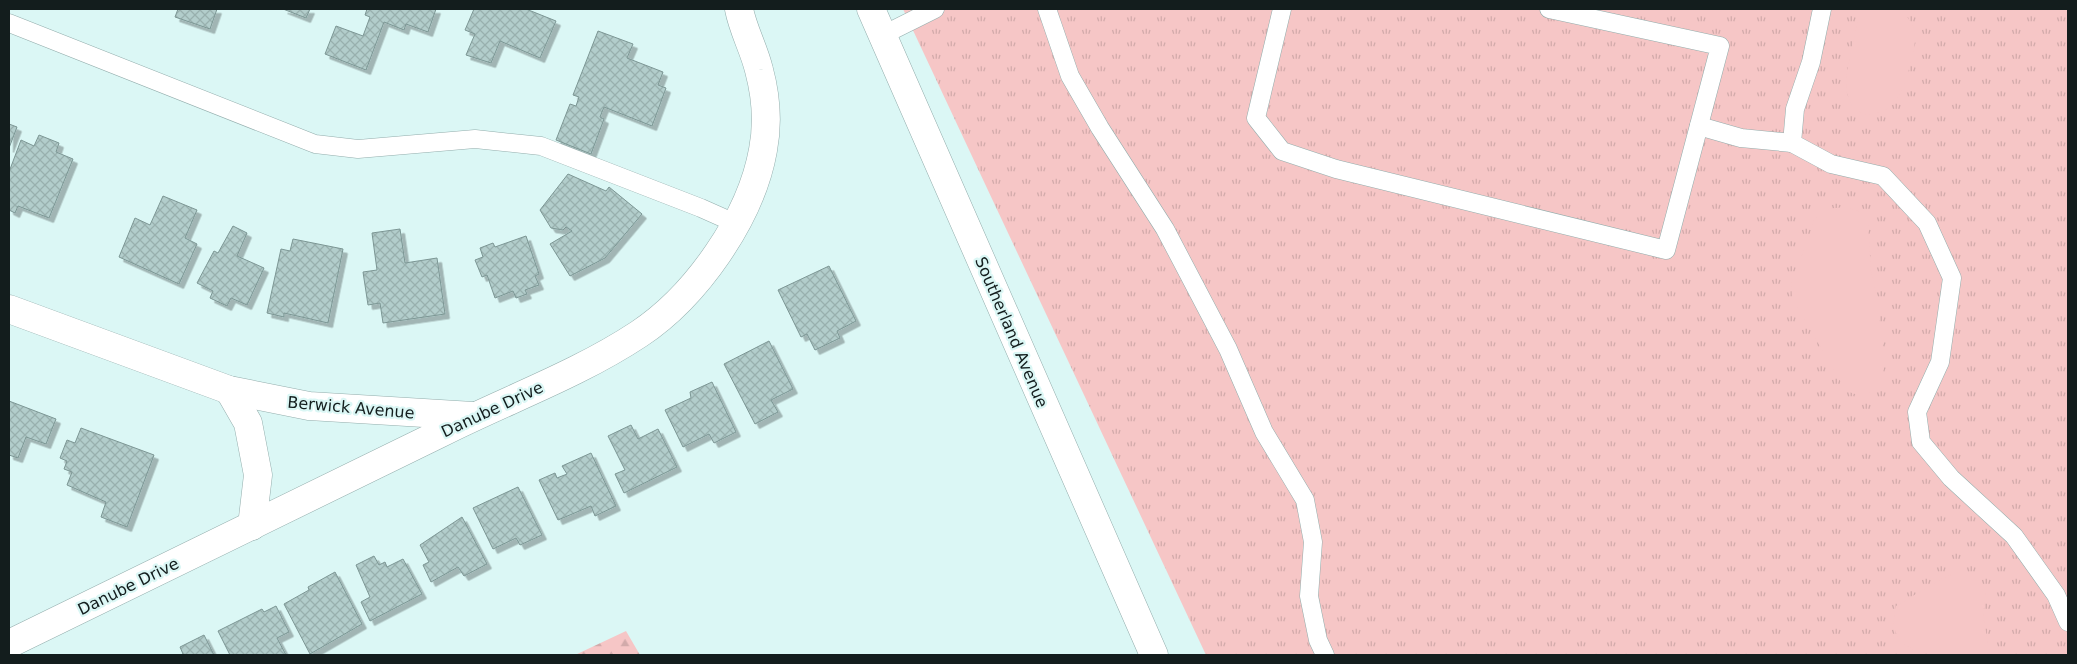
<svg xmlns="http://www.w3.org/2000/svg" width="2077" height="664" font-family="'DejaVu Sans',sans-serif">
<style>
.grass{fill:url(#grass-tufts)}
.forest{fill:url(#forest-firs)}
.park{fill:#f6c6c6}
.building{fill:url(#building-cross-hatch);stroke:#7c9694;filter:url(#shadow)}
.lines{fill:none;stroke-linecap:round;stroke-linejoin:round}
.lane-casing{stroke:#93adac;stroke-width:19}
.street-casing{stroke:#93adac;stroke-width:29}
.lane{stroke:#fff;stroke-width:18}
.street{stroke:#fff;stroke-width:28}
.labels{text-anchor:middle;stroke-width:4.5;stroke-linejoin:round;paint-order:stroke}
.street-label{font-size:16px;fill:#131d1d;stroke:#dbf7f5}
</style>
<defs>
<pattern id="grass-tufts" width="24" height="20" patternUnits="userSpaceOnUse" patternTransform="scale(1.25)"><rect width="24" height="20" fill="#f6c6c6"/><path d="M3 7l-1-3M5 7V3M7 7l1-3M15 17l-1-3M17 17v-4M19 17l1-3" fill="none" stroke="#d2aaaa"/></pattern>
<pattern id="forest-firs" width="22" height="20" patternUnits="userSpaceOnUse" patternTransform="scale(1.25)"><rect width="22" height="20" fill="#f6c6c6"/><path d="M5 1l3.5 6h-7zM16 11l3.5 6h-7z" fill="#d2aaaa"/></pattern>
<pattern id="building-cross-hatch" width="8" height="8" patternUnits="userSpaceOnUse" patternTransform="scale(1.25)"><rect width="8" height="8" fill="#b2cdcb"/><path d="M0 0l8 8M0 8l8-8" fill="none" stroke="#98b0ae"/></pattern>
<filter id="shadow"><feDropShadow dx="4.5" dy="4.5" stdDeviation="0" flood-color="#0004"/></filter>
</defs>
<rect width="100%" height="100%" fill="#dbf7f5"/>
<!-- grass -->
<polygon class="grass" points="903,9 2068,9 2068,655 1206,655"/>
<!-- forest -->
<polygon class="forest" points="626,631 640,655 575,655"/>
<!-- park -->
<g class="park">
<path d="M1868,9H1900C1908,17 1914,24 1915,36C1916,50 1904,92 1894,103C1887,112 1876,113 1865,115L1852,106L1846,91L1847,71L1858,19Z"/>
<polygon points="1846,207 1863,213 1868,225 1871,271 1876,294 1885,364 1880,384 1864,397 1846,391 1792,298 1791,280 1809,238 1814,219 1825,209"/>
<path d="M1960,571L1976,575L1986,593L1983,615L1990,655C1950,655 1881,664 1896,606L1941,579Z"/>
</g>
<!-- building -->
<g class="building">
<polygon points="178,9 217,9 210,29 175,17"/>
<polygon points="283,9 310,9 306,18"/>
<polygon points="367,9 436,9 428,32 406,24 404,30 384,22 366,70 325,54 336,26 363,36 370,17 365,15"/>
<polygon points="474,9 526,9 556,21 540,58 500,41 491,63 466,55 475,34 465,30"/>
<polygon points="598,31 633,44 627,58 663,72 658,85 666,88 652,126 604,107 600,117 604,119 591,154 556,140 570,104 576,106 579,97 573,95"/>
<polygon points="9,124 17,127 9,148"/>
<polygon points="39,135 59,143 56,152 73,159 49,218 18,206 15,213 9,210 9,172 21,140 34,146"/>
<polygon points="568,174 606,191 609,187 642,214 605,258 570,276 550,244 572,231 566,227 563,230 551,228 540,210"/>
<polygon points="163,196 197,210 185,238 197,244 179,284 119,257 135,218 150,225"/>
<polygon points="233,226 247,233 237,256 264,268 247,305 231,298 227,306 210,298 213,291 197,283 214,251 218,253"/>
<polygon points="400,229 405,263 437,258 445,314 383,323 380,303 368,305 363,272 377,270 372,233"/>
<polygon points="526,236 539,274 535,276 539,285 525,290 527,294 516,298 513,291 495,298 487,275 482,277 475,260 483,257 480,248 493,243 495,247"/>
<polygon points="293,239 343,249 328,323 284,313 284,317 267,313 281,249 290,251"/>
<polygon points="829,266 856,321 837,331 840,338 815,350 807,334 801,337 778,290"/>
<polygon points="769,341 793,389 771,400 778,412 755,424 724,364"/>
<polygon points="712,382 736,432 714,443 709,434 683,447 665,410 691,398 690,392"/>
<polygon points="9,401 56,419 46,444 26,437 18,458 9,455"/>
<polygon points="631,425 638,439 658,429 677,467 624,493 615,474 625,470 608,436"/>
<polygon points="81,428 154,455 127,527 101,517 106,502 67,485 72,472 64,469 67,461 60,458 67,440 75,443"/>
<polygon points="591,453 616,506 595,516 591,506 558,520 539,480 555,473 557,478 567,474 562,466"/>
<polygon points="518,487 542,535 520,545 516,538 493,549 473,508"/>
<polygon points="462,517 487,564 464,576 458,567 431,582 423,565 429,562 420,545"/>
<polygon points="374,556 379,565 385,562 387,567 403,559 422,594 370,621 361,602 370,597 356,565"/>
<polygon points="335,572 362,624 310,654 284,604 309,590 308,587"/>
<polygon points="276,606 289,632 277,638 286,655 230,655 218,631 262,609 264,612"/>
<polygon points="204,635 214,655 180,655 183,654 180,647"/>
</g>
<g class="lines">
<defs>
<g id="lane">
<polyline points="1047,9 1070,76 1100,128 1165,229 1228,349 1264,432 1305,500 1313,542 1309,596 1318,640 1325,655"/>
<polyline points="1282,9 1256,118 1282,151 1336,169 1666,250 1720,46 1549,9"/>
<polyline points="1822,9 1811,62 1795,109 1792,143 1831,164 1883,176 1927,223 1952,278 1940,362 1917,412 1921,442 1951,478 2014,536 2056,595 2068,622"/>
<polyline points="9,23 315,144 358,149 475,139 541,146 701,208 737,224"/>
<polyline points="883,35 935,9"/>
<polyline points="1699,126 1741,138 1792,143"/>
</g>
<g id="street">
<polyline points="871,9 1154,655"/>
<polyline points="9,309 229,390 309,406 473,416"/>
<polyline points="229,390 248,423 258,475 252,526"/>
<path d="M9,644C153,574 297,504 441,433C506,400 577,375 639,334C696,296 751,218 763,150C768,124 766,96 759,70C754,49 743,30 739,9"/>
</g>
</defs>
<!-- lane casing -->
<use href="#lane" class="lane-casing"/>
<!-- street casing -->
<use href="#street" class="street-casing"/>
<!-- lane -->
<use href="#lane" class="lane"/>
<!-- street -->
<use href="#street" class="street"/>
</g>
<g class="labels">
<!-- street labels -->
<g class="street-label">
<text transform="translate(1012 332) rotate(67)" y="6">Southerland Avenue</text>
<text transform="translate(351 407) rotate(5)" y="6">Berwick Avenue</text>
<text transform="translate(492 409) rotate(-25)" y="6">Danube Drive</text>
<text transform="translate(128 586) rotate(-26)" y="6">Danube Drive</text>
</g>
</g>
<!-- border -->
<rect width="2077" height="664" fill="none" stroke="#131d1d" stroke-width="20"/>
</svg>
